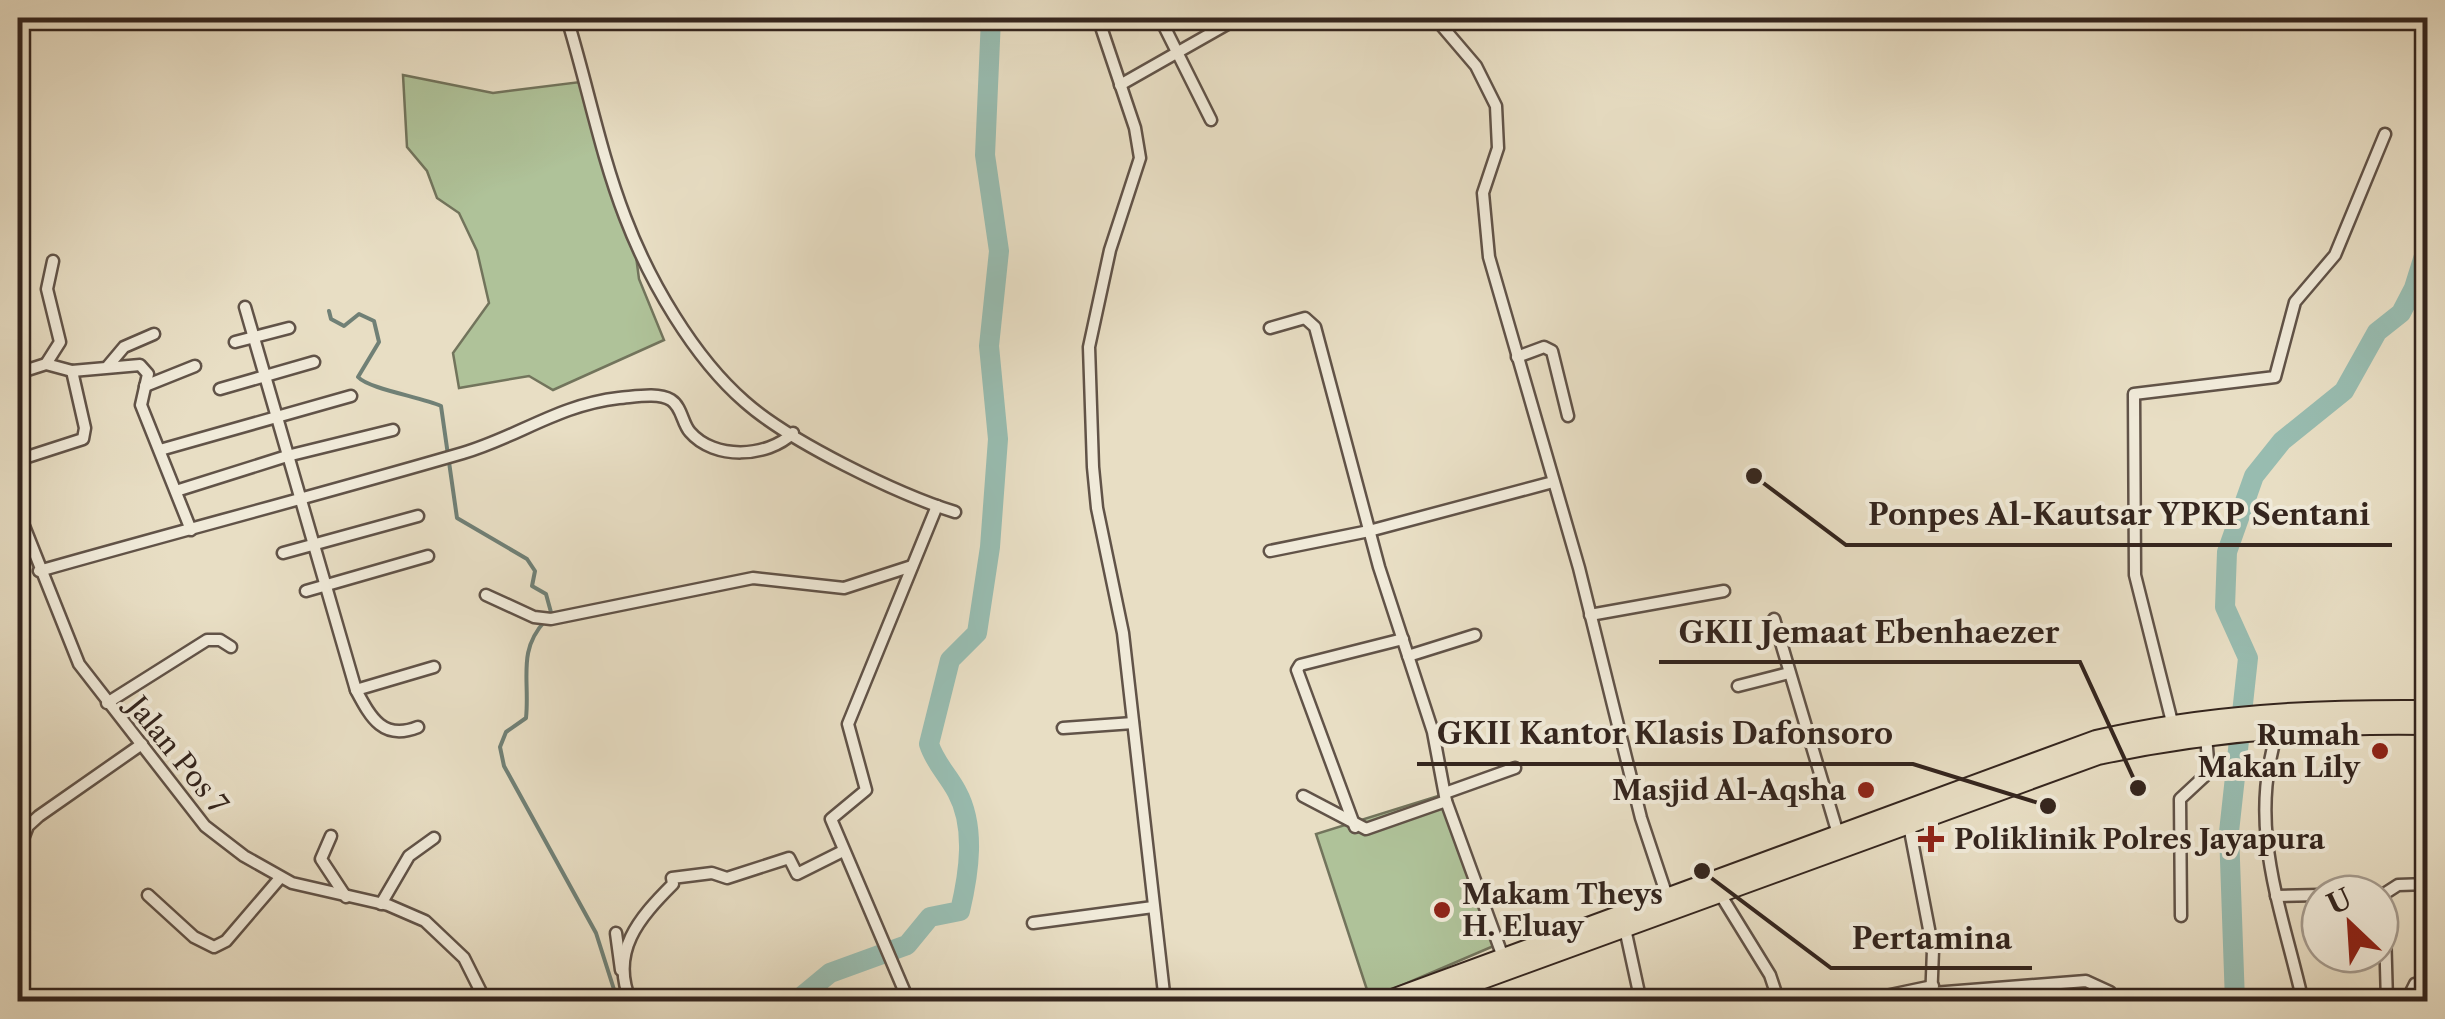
<svg xmlns="http://www.w3.org/2000/svg" width="2445" height="1019" font-family="'Libre Caslon Text',serif">
<style>
.green{fill:#afc299;stroke:#72745c;stroke-width:2.5}
.lines{fill:none;stroke-linecap:round;stroke-linejoin:round}
.stream{stroke:#708076;stroke-width:4}
.river{stroke:#98bcb0;stroke-width:20}
.street-casing{stroke:#615348;stroke-width:15}
.highway-casing{stroke:#34251e;stroke-width:22}
.street{stroke:#f0ead9;stroke-width:10}
.highway{stroke:#e8dec4;stroke-width:18}
.poi-dot{fill:#8f2418;stroke:#f0ead9;stroke-width:4}
.labels{text-anchor:middle;stroke-width:8;stroke-linejoin:round;paint-order:stroke}
.poi-label{font-size:28px;font-weight:bold;fill:#34251e;stroke:#f0ead9;text-anchor:end}
.street-label{font-size:28px;fill:#34251e;stroke:#f0ead9}
.leader{fill:none;stroke:#34251e;stroke-width:4}
.callout-dot{fill:#34251e;stroke:#f0ead9;stroke-width:4}
.callout-label{font-size:30px;text-anchor:middle;font-weight:bold;fill:#34251e;stroke:#f0ead9;stroke-width:8;stroke-linejoin:round;paint-order:stroke}
</style>
<rect width="100%" height="100%" fill="#e8dec4"/>
<filter id="stains"><feTurbulence type="fractalNoise" baseFrequency=".002" numOctaves="4"/><feColorMatrix values="0 0 0 0 .2 0 0 0 0 .09 0 0 0 0 .02 0 0 0 .5 -.17"/></filter>
<radialGradient id="worn" r=".72"><stop offset=".6" stop-color="#630" stop-opacity="0"/><stop offset="1" stop-color="#630" stop-opacity=".3"/></radialGradient>
<!-- green -->
<g class="green">
<polygon points="403,75 493,93 580,82 636,256 639,279 664,340 553,390 529,376 459,388 453,353 489,303 477,251 459,213 437,198 427,171 407,147"/>
<polygon points="1438,796 1496,945 1370,999 1316,834"/>
</g>
<g class="lines">
<!-- stream -->
<g class="stream">
<path d="M329,311L331,319L344,326L359,314L374,321L379,342L358,377C369,389 421,397 441,406L457,518L527,559L535,571L532,586L546,594L552,616"/>
<path d="M545,621C517,651 530,680 526,718L506,732L500,747L504,766L596,933L618,1002"/>
</g>
<!-- river -->
<g class="river">
<path d="M795,1002L830,973L907,945L930,917L960,911C969,873 976,827 957,792C948,775 935,763 929,744L950,660L977,633L990,547L998,439L989,346L999,251L985,155L991,18"/>
<polyline points="2235,1002 2229,832 2248,658 2225,607 2227,552 2254,476 2282,441 2344,391 2377,332 2401,313 2414,288 2428,243"/>
</g>
<defs>
<g id="street">
<path d="M571,18L569,25C588,88 601,155 625,217C649,280 693,357 745,402C789,441 897,494 955,512"/>
<polyline points="1098,18 1135,128 1140,158 1110,250 1089,347 1093,467 1097,508 1123,633 1165,1002"/>
<polyline points="1160,18 1211,120"/>
<polyline points="1435,18 1476,66 1496,106 1498,148 1483,193 1489,257 1579,568 1641,818 1667,896"/>
<polyline points="1120,85 1238,18"/>
<path d="M245,307L356,690C371,718 383,741 418,727"/>
<polyline points="1270,328 1305,318 1315,327 1379,567 1433,732 1446,801 1503,957"/>
<polyline points="235,342 289,328"/>
<polyline points="1517,357 1544,347 1552,351 1568,416"/>
<polyline points="46,364 60,342 47,289 53,261"/>
<polyline points="108,366 124,347 154,334"/>
<polyline points="18,373 46,364 72,371"/>
<polyline points="145,386 195,366"/>
<polyline points="220,389 314,362"/>
<polyline points="160,450 351,396"/>
<polyline points="18,460 83,439 85,428 72,371 140,365 148,374 141,405 191,530"/>
<polyline points="176,491 287,456 393,430"/>
<polyline points="18,511 79,664 205,826 244,856 292,883 388,905 425,921 464,958 486,1002"/>
<polyline points="1270,551 1369,531 1553,482"/>
<polyline points="283,553 418,516"/>
<path d="M39,571C180,531 322,494 463,453C518,437 558,405 619,398C634,397 658,392 671,400C682,407 682,423 690,432C714,460 767,458 793,433"/>
<polyline points="306,591 428,556"/>
<polyline points="486,595 534,617 551,619 753,578 844,588 912,566"/>
<polyline points="1590,615 1724,591"/>
<polyline points="1774,619 1838,834"/>
<polyline points="1408,656 1475,635"/>
<polyline points="1738,686 1789,673"/>
<polyline points="356,690 434,667"/>
<polyline points="107,703 207,640 220,640 231,647"/>
<polyline points="2172,722 2135,575 2134,394 2275,377 2295,302 2335,255 2385,134"/>
<polyline points="1063,728 1133,723"/>
<path d="M2278,730C2246,826 2282,909 2303,1002"/>
<polyline points="1445,793 1515,768"/>
<polyline points="1303,796 1366,829 1446,801"/>
<polyline points="1908,820 1933,950 1931,1002"/>
<polyline points="1355,827 1297,670 1300,665 1403,639"/>
<polyline points="331,836 321,859 346,897"/>
<polyline points="21,844 28,826 39,816 142,744"/>
<polyline points="1717,889 1770,975 1779,1002"/>
<polyline points="148,895 194,937 214,947 226,941 280,878"/>
<polyline points="2276,896 2320,895"/>
<polyline points="381,904 409,856 434,838"/>
<polyline points="2181,916 2180,799 2209,772 2206,736"/>
<polyline points="1033,923 1153,907"/>
<polyline points="1624,924 1641,1002"/>
<polyline points="616,933 621,970"/>
<polyline points="1933,993 2086,981 2110,992 2116,1002"/>
<polyline points="1946,993 1963,1002"/>
<polyline points="2387,1000 2408,998 2415,984 2428,982"/>
<path d="M631,1002C609,952 639,918 673,884L672,878L712,873L727,878L789,858L797,874L843,851"/>
<polyline points="909,1002 831,819 866,790 848,724 937,506"/>
<polyline points="1131,1002 1164,995"/>
<polyline points="1857,1002 1933,986"/>
<polyline points="2387,1002 2384,894 2398,885 2428,884"/>
</g>
<g id="highway">
<path d="M1384,1002L2096,740C2207,714 2314,709 2428,710"/>
<path d="M1420,1002L2098,755C2207,732 2317,723 2428,725"/>
</g>
</defs>
<!-- street casing -->
<use href="#street" class="street-casing"/>
<!-- highway casing -->
<use href="#highway" class="highway-casing"/>
<!-- street -->
<use href="#street" class="street"/>
<!-- highway -->
<use href="#highway" class="highway"/>
</g>
<!-- markers -->
<g class="poi-dot">
<circle cx="2380" cy="751" r="10"/>
<circle cx="1866" cy="790" r="10"/>
<path d="M1926 824h10v10h10v10h-10v10h-10v-10h-10v-10h10z"/>
<circle cx="1442" cy="910" r="10"/>
</g>
<g class="labels">
<!-- poi labels -->
<g class="poi-label">
<text x="2360" y="745">Rumah<tspan x="2360" dy="32">Makan Lily</tspan></text>
<text x="1846" y="800">Masjid Al-Aqsha</text>
<text x="1954" y="849" text-anchor="start">Poliklinik Polres Jayapura</text>
<text x="1462" y="904" text-anchor="start">Makam Theys<tspan x="1462" dy="32">H. Eluay</tspan></text>
</g>
<!-- street labels -->
<g class="street-label">
<text transform="translate(178 755) rotate(51)" y="10">Jalan Pos 7</text>
</g>
</g>
<!-- callouts -->
<path class="leader" d="M1754 476L1846 545H2392M2138 788L2080 662H1659M2048 806L1913 764H1417M1702 871L1831 968H2032"/>
<g class="callout-dot">
<circle cx="1754" cy="476" r="10"/>
<circle cx="2138" cy="788" r="10"/>
<circle cx="2048" cy="806" r="10"/>
<circle cx="1702" cy="871" r="10"/>
</g>
<g class="callout-label">
<text x="2119" y="525">Ponpes Al-Kautsar YPKP Sentani</text>
<text x="1869" y="643">GKII Jemaat Ebenhaezer</text>
<text x="1665" y="744">GKII Kantor Klasis Dafonsoro</text>
<text x="1932" y="949">Pertamina</text>
</g>
<!-- margin -->
<rect width="2445" height="1019" fill="none" stroke="#e8dec4" stroke-width="60"/>
<rect x="20" y="20" width="2405" height="979" fill="none" stroke="#34251e" stroke-width="5"/>
<rect x="30" y="30" width="2385" height="959" fill="none" stroke="#34251e" stroke-width="2.5"/>
<!-- north arrow -->
<g transform="translate(2350 924) rotate(335)"><circle r="48" fill="#f0ead9" stroke="#a59b8e" stroke-width="2.5"/>
<path d="M0-8L18 38L0 25L-18 38Z" fill="#8f2418"/>
<text y="-15" font-size="28" font-weight="bold" text-anchor="middle" fill="#34251e">U</text>
</g>
<rect width="100%" height="100%" filter="url(#stains)"/>
<rect width="100%" height="100%" fill="url(#worn)"/>
</svg>
